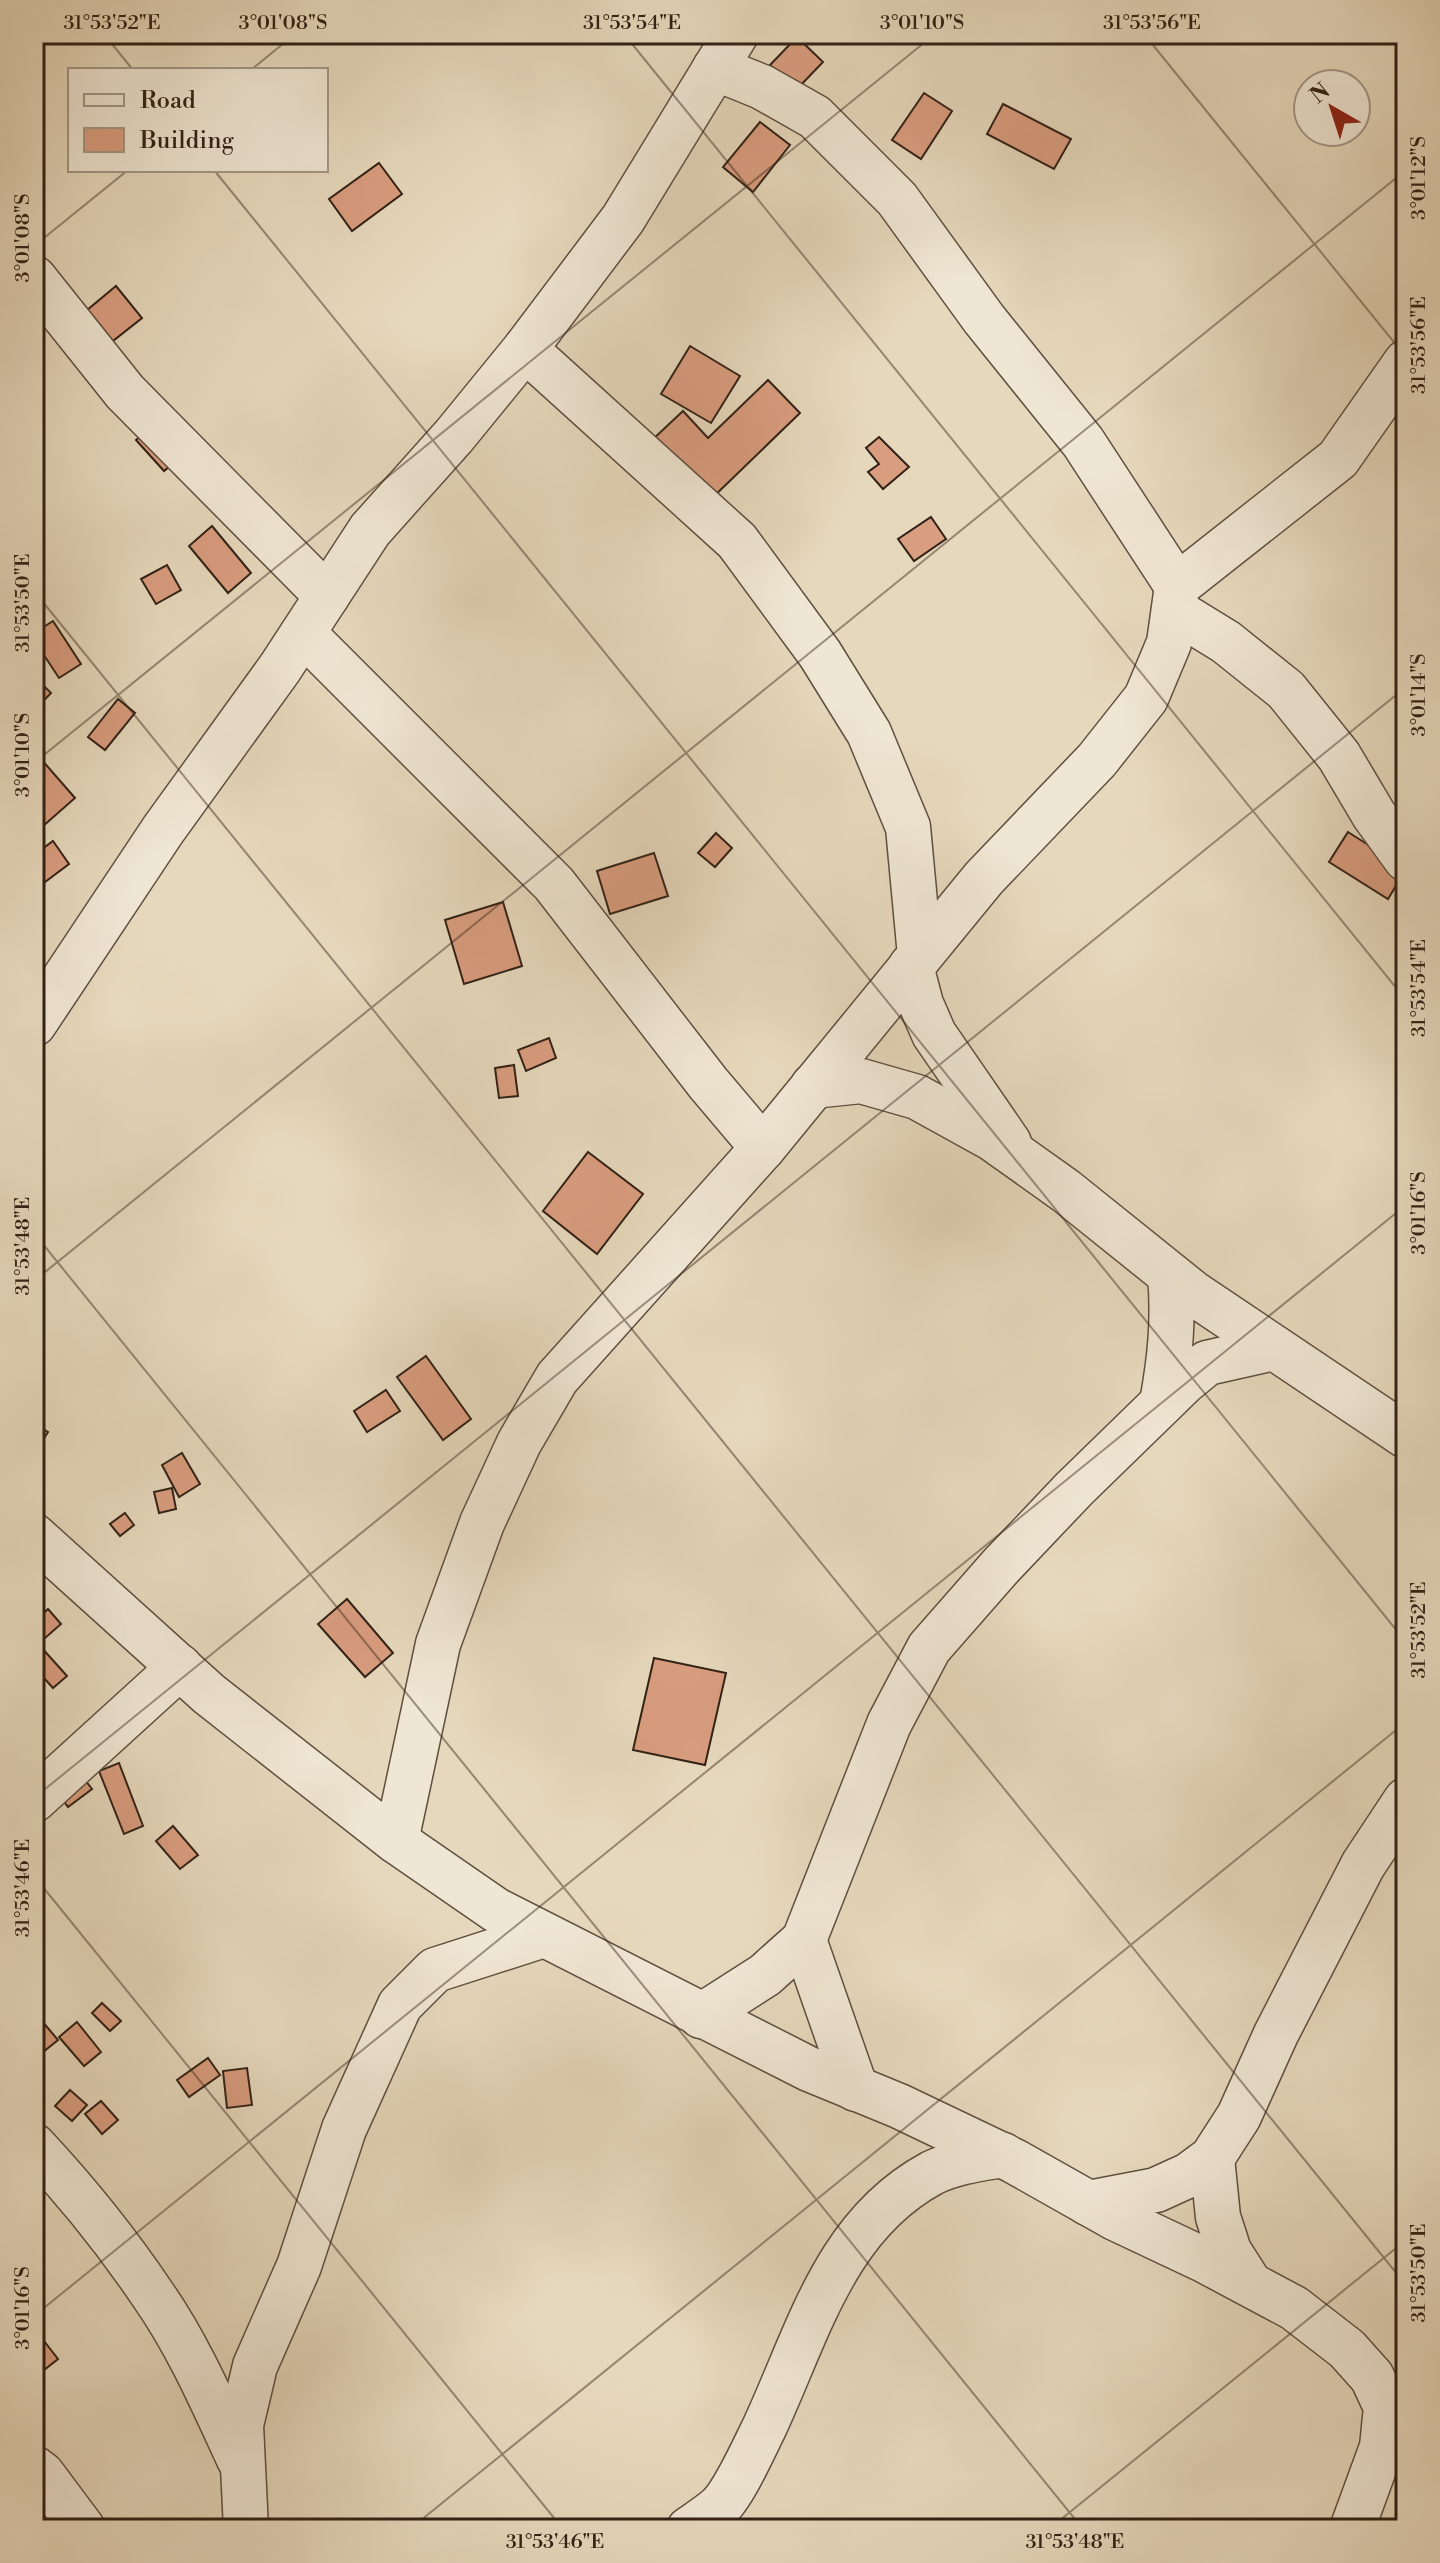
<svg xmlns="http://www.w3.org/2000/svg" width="1440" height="2563" font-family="'Libre Bodoni',serif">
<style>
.building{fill:#d99d7f;stroke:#322116;stroke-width:2}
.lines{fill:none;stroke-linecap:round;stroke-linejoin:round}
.minor-casing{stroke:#5f4f40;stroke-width:47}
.minor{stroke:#efe6d3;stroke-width:44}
.ticks{fill:none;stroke:#322116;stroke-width:2;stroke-opacity:0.45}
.neatline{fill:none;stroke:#322116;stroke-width:3}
.ticks-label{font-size:20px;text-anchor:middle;fill:#322116}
</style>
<rect width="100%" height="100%" fill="#e6d8bc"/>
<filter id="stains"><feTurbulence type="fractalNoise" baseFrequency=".0025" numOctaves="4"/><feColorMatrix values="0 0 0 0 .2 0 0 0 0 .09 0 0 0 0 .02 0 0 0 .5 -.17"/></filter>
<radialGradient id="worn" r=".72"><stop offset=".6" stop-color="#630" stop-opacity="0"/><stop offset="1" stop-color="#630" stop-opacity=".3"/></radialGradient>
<!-- building -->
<g class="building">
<polygon points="509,34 526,34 519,42"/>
<polygon points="797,37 823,62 797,89 770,65"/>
<polygon points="924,93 952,111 921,159 892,140"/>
<polygon points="1003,104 1071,139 1054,169 987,134"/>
<polygon points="760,122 790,145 753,192 723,167"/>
<polygon points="379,163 402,194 352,231 329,199"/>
<polygon points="116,286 142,318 99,352 74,321"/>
<polygon points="690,346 740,376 711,423 661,394"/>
<polygon points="768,380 800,413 709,501 651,441 683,411 708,438"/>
<polygon points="149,428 177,460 164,471 136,440"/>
<polygon points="879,437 909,467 883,489 868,472 879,464 866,448"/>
<polygon points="931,517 946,539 914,561 898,539"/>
<polygon points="212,526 251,573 228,593 189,546"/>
<polygon points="167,565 181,590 156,604 141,579"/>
<polygon points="53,621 81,664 59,678 34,640 34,633"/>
<polygon points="34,676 51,693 34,711"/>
<polygon points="118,699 135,713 105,750 88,737"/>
<polygon points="34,751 75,798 34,834"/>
<polygon points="1348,832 1406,869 1388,899 1329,862"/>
<polygon points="716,833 732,848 715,867 698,853"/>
<polygon points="53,841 69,864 37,888 34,883 34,855"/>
<polygon points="654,853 668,896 610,914 597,871"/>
<polygon points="503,902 522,966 464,984 445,920"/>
<polygon points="549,1038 556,1058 526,1071 518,1050"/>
<polygon points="514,1065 518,1096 499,1098 495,1068"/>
<polygon points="588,1152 643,1194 597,1254 543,1211"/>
<polygon points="426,1356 471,1419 443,1440 397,1377"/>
<polygon points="386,1390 400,1411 367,1432 354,1411"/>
<polygon points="34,1423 48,1432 34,1454"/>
<polygon points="182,1453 200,1484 179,1497 162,1465"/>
<polygon points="172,1488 176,1509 159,1513 154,1492"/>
<polygon points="125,1513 134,1525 120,1536 110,1524"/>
<polygon points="347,1599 393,1653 365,1677 318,1624"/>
<polygon points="48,1609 61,1624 36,1646 34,1622"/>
<polygon points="41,1647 67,1676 53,1688 34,1667 34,1653"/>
<polygon points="654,1658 726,1673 705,1765 633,1750"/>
<polygon points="119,1763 143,1826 124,1834 99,1771"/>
<polygon points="78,1771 92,1789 68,1807 55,1789"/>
<polygon points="173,1826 198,1855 180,1869 156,1841"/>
<polygon points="102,2003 121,2021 110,2031 92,2013"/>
<polygon points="42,2021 58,2040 43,2052 34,2041 34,2027"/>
<polygon points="77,2022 101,2052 84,2066 59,2037"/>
<polygon points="208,2058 220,2075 189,2097 177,2080"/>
<polygon points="247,2068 252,2105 227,2108 223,2071"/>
<polygon points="70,2090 87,2105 72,2121 55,2106"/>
<polygon points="101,2101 118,2120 102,2134 85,2114"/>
<polygon points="34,2328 58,2359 34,2378"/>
<polygon points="183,2521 211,2526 210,2529 182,2529"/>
</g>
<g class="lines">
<defs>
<g id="minor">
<polyline points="715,68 762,87 815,117 897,199 984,319 1083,442 1177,586"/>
<polyline points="34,278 125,392 327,596"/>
<polyline points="525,349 737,541 820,654 869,733 908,827 920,956"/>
<polyline points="1174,610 1226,642 1286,690 1339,756 1374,815 1406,859"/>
<polyline points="303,633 554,884 708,1083 763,1148"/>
<polyline points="911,966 921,1004 934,1034 1009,1143"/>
<polyline points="34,1024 163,830 280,668 370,530 454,436 525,349 623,219 736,34"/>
<polyline points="813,1086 861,1081 917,1097 993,1139 1066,1191 1193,1293 1406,1436"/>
<path d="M1162,1403C1170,1359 1174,1320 1170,1275"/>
<polyline points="34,1536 209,1694 396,1841 496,1910 809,2069 899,2106 1014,2161 1115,2218 1204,2260 1294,2308 1347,2349 1372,2377 1386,2407 1382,2447 1352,2529"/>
<polyline points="34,1800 180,1667"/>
<polyline points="396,1841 438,1644 482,1523 519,1443 557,1378 763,1148 984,878 1097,760 1146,698 1169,643 1177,586 1338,459 1406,362"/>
<polyline points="804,1940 856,2089"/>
<polyline points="701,2016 765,1975 804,1940 889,1724 929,1648 1000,1567 1074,1489 1184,1382 1207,1363 1274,1348"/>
<path d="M34,2146C77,2192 118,2243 153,2295C188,2345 213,2403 239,2459"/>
<polyline points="1212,2158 1218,2217 1229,2251 1250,2284"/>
<polyline points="1088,2203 1156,2190 1189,2175 1212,2158 1239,2116 1276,2034 1363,1865 1406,1800"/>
<polyline points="34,2468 42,2474 83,2529"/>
<polyline points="246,2529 241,2425 255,2366 299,2266 344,2129 400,2005 435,1970 544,1935"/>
<path d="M689,2529C699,2522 710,2515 719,2507C734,2493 754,2448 764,2428C808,2334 834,2226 932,2173C954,2162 979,2159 1003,2155"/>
</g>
</defs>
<!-- minor casing -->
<use href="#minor" class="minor-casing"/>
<!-- minor -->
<use href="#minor" class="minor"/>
</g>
<!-- ticks -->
<path class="ticks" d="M104,34L133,70M624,34L1406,1000M1144,34L1406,357M251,70L295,34M214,170L1406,1642M34,246L128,170M34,591L1406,2285M34,763L935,34M34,1233L1083,2529M34,1281L1406,170M34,1798L1406,687M34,1876L563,2529M34,2316L1406,1205M34,2518L43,2529M410,2529L1406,1722M1049,2529L1406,2240"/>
<!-- margin -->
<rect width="1440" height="2563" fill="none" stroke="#e6d8bc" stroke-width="88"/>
<!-- legend -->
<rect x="68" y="68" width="260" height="104" fill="#efe6d3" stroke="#a39787" stroke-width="2"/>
<rect x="84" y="94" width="40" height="12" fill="#efe6d3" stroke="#a39787" stroke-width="2"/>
<text x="140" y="108" font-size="24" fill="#322116">Road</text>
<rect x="84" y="128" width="40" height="24" fill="#d99d7f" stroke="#a39787" stroke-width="2"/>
<text x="140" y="148" font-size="24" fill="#322116">Building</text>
<!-- north arrow -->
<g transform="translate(1332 108) rotate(321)"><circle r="38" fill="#efe6d3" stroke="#a39787" stroke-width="2"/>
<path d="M0-6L14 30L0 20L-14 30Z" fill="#8f2418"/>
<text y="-12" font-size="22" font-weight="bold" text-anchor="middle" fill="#322116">N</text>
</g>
<rect x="44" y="44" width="1352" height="2475" class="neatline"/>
<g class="ticks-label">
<text x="112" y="29">31°53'52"E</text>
<text x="283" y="29">3°01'08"S</text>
<text x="632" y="29">31°53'54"E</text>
<text x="922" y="29">3°01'10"S</text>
<text x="1152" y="29">31°53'56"E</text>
<text transform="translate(1418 178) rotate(-90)" y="7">3°01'12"S</text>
<text transform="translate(22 238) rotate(-90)" y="7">3°01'08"S</text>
<text transform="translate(1418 345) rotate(-90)" y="7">31°53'56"E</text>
<text transform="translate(22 603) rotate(-90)" y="7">31°53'50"E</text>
<text transform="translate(1418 695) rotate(-90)" y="7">3°01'14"S</text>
<text transform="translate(22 755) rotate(-90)" y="7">3°01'10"S</text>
<text transform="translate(1418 988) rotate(-90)" y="7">31°53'54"E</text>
<text transform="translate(1418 1213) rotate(-90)" y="7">3°01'16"S</text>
<text transform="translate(22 1246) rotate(-90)" y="7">31°53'48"E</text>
<text transform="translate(1418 1630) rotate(-90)" y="7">31°53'52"E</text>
<text transform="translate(22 1888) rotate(-90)" y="7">31°53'46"E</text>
<text transform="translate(1418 2273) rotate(-90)" y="7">31°53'50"E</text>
<text transform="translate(22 2308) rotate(-90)" y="7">3°01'16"S</text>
<text x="555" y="2548">31°53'46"E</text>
<text x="1075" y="2548">31°53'48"E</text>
</g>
<rect width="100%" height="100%" filter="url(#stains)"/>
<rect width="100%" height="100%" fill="url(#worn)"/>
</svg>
